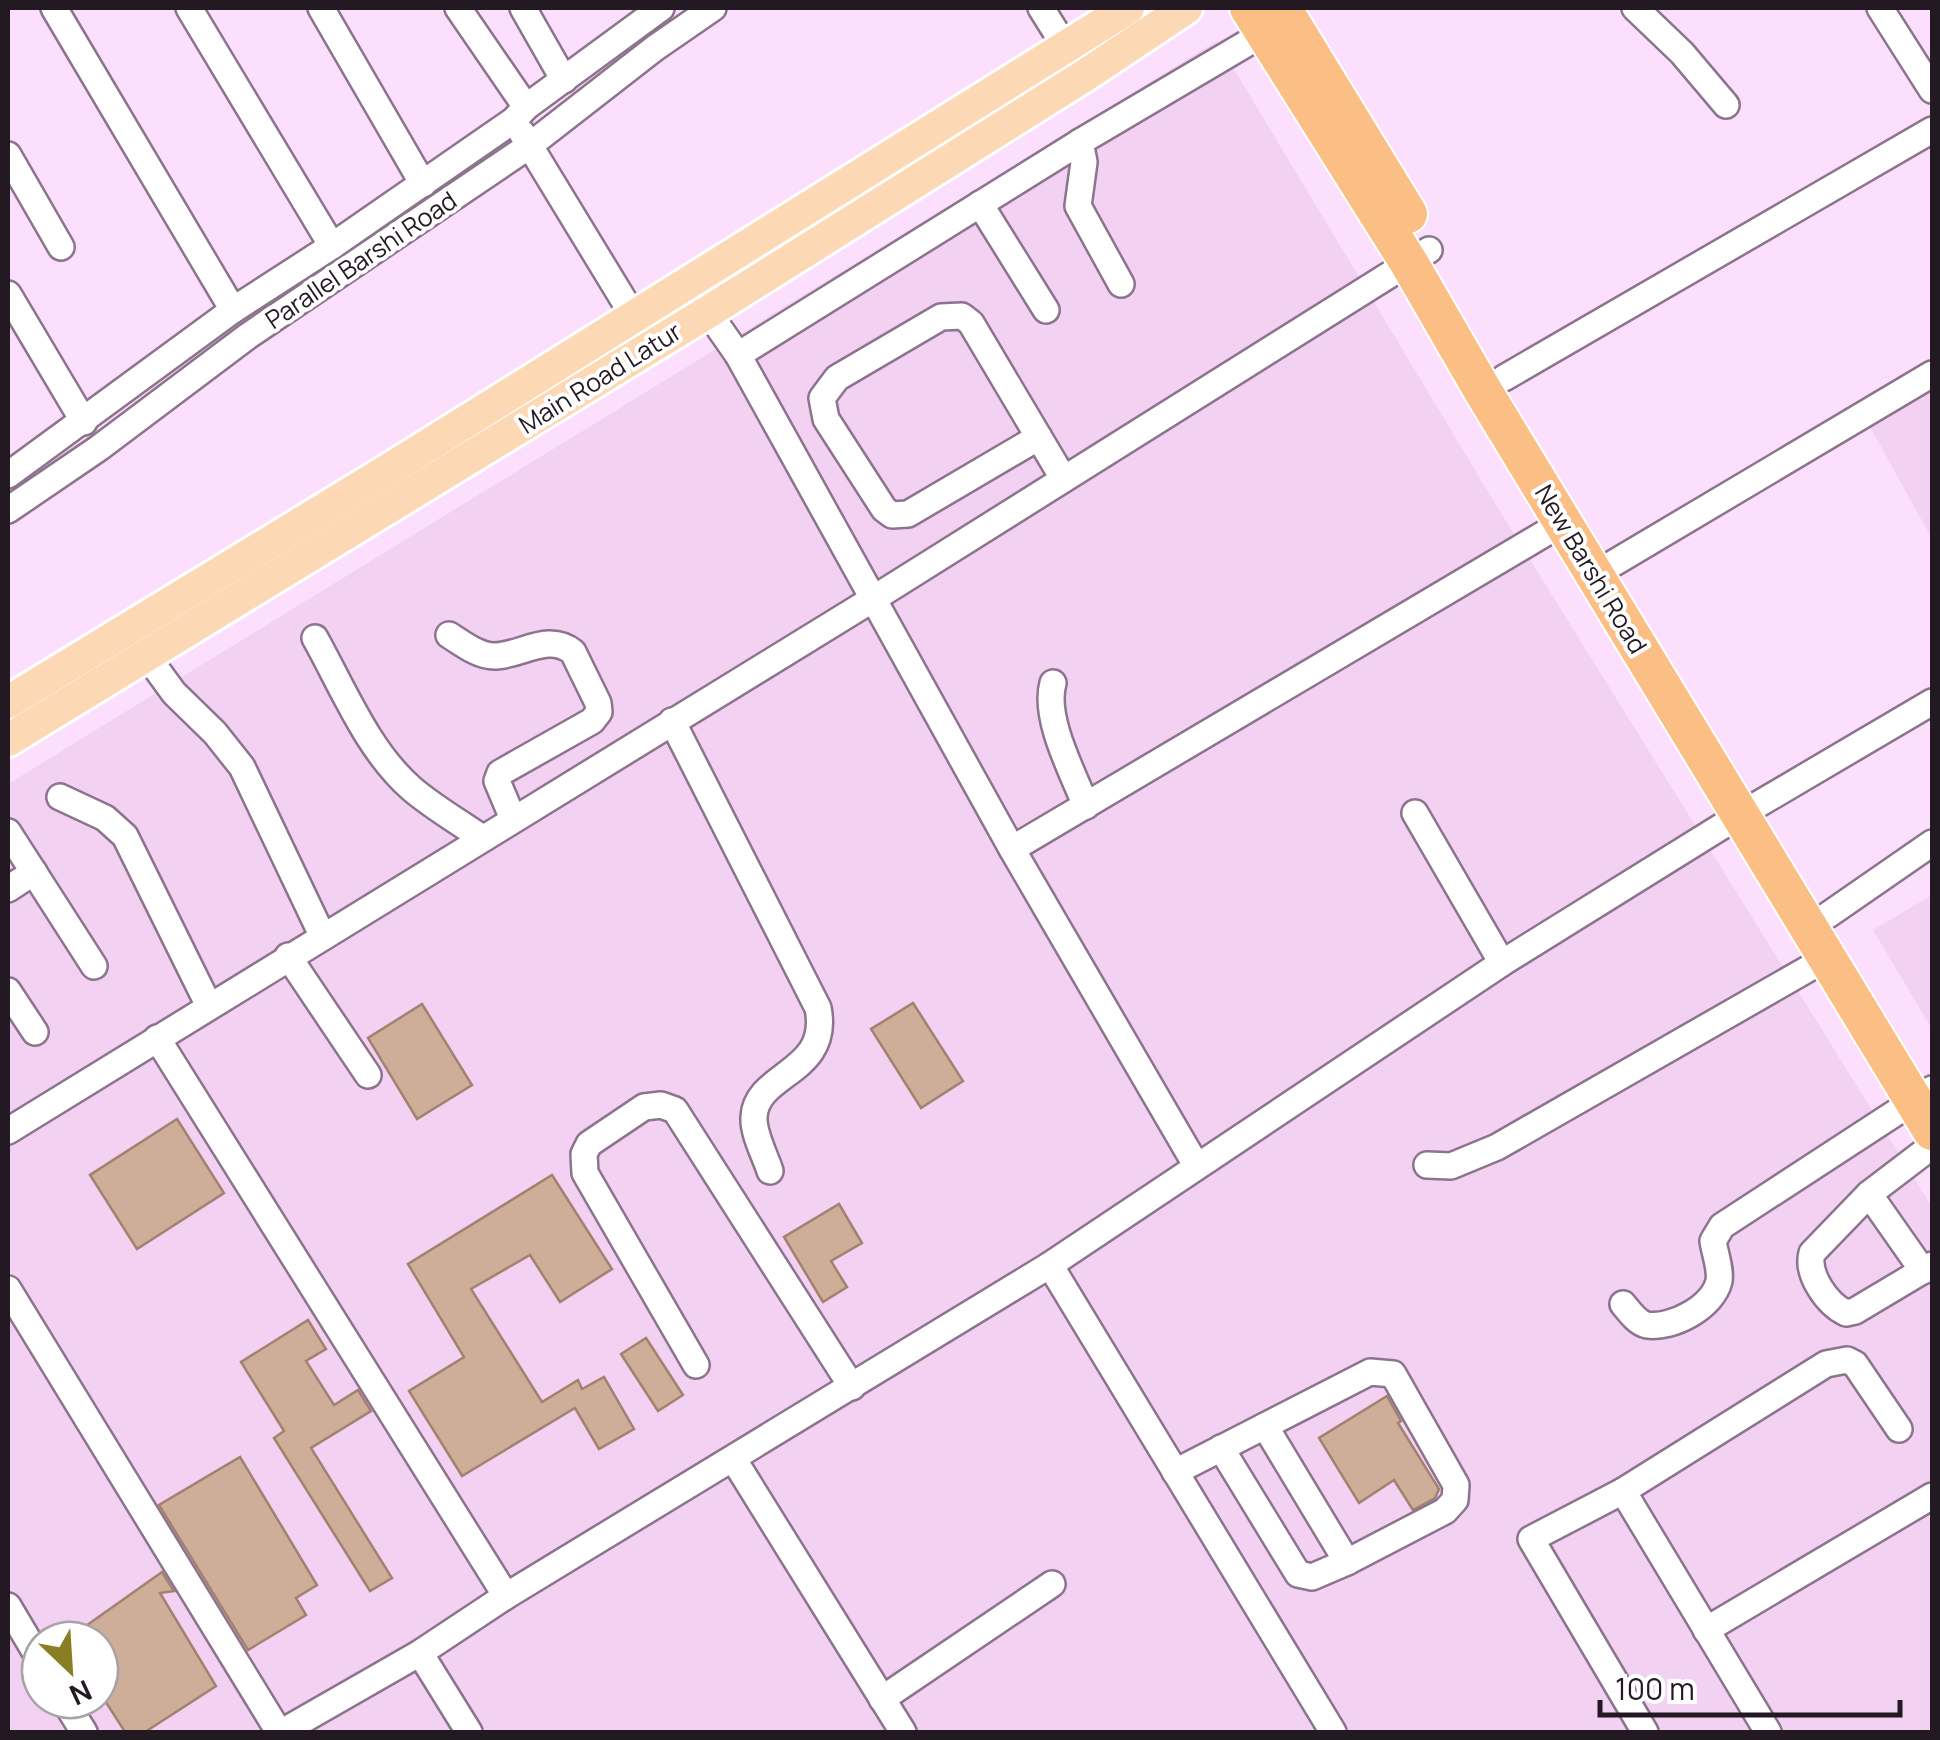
<svg xmlns="http://www.w3.org/2000/svg" width="1940" height="1740" font-family="Manrope,sans-serif">
<style>
.built{fill:#f2d1f3;fill-rule:evenodd}
.building{fill:#cfae99;stroke:#a2826f;stroke-width:2.5}
.lines{fill:none;stroke-linecap:round;stroke-linejoin:round}
.minor-casing{stroke:#8d748d;stroke-width:30}
.major-casing{stroke:#fff;stroke-width:38}
.highway-casing{stroke:#fff;stroke-width:42}
.minor{stroke:#fff;stroke-width:25}
.major{stroke:#fdd8b5;stroke-width:32}
.highway{stroke:#fbbe84;stroke-width:38}
.labels{text-anchor:middle;stroke-width:8;stroke-linejoin:round;paint-order:stroke}
.street-label{font-size:25px;fill:#231923;stroke:#fff}
</style>
<rect width="100%" height="100%" fill="#fbdffc"/>
<!-- built -->
<g class="built">
<path d="M1217,41L1496,505L1932,1207V1732H8V784ZM40,1640H100V1700H40Z"/>
<polygon points="1932,384 1932,539 1869,425"/>
<polygon points="1932,895 1932,1029 1873,930"/>
</g>
<!-- building -->
<g class="building">
<polygon points="913,1003 963,1081 921,1108 871,1029"/>
<polygon points="422,1004 472,1085 417,1119 368,1038"/>
<polygon points="177,1119 224,1193 137,1249 90,1175"/>
<polygon points="552,1175 612,1269 560,1302 530,1255 471,1289 542,1402 578,1380 582,1389 604,1377 634,1429 599,1449 575,1408 462,1476 409,1391 464,1357 408,1264"/>
<polygon points="839,1204 862,1243 831,1261 847,1287 823,1302 784,1237"/>
<polygon points="308,1320 326,1349 306,1361 334,1405 358,1390 371,1411 311,1448 392,1578 370,1591 274,1438 284,1431 241,1362"/>
<polygon points="646,1338 683,1395 658,1411 621,1354"/>
<polygon points="1387,1396 1401,1421 1398,1423 1439,1489 1435,1498 1413,1510 1394,1480 1359,1503 1319,1438"/>
<polygon points="240,1457 317,1585 296,1598 306,1615 248,1650 159,1505"/>
<polygon points="162,1572 174,1591 160,1593 216,1686 145,1732 125,1732 100,1693 100,1640 66,1640"/>
</g>
<g class="lines">
<defs>
<g id="minor">
<polyline points="54,8 233,310"/>
<polyline points="189,8 332,246"/>
<polyline points="321,8 423,184"/>
<polyline points="458,8 526,107"/>
<polyline points="523,8 564,80"/>
<polyline points="1041,8 1066,48"/>
<polyline points="1635,8 1682,53 1726,105"/>
<polyline points="1880,8 1932,90"/>
<polyline points="522,133 634,317"/>
<polyline points="1080,142 1084,162 1078,206 1121,284"/>
<polyline points="8,155 61,247"/>
<polyline points="980,204 1046,310"/>
<polyline points="8,294 84,422"/>
<polyline points="708,312 738,355 1012,849 1196,1165"/>
<polyline points="738,355 1080,142 1266,32"/>
<polyline points="1504,378 1932,130"/>
<polyline points="1039,437 908,514 892,515 884,509 826,419 822,398 837,378 941,317 962,316 971,323 1063,478"/>
<polyline points="8,475 233,310 332,246 514,120 526,107 661,8"/>
<polyline points="8,510 99,448 248,336 529,146 655,48 713,8"/>
<polyline points="1614,563 1932,374"/>
<path d="M449,635C462,643 478,656 494,656C521,656 548,632 573,652L598,703L599,712L592,721L500,773L497,781L513,819"/>
<path d="M315,638C343,688 368,751 412,789C433,807 459,822 482,838"/>
<polyline points="147,656 174,693 215,733 242,767 322,935"/>
<path d="M1053,683C1043,718 1073,773 1086,806"/>
<path d="M672,721L818,1008C831,1074 756,1072 754,1117C753,1134 765,1155 770,1171"/>
<polyline points="60,797 105,818 125,836 209,1006"/>
<polyline points="1415,813 1502,963"/>
<polyline points="8,832 94,966"/>
<polyline points="1012,849 1564,522"/>
<polyline points="8,889 34,872"/>
<polyline points="1828,915 1932,843"/>
<polyline points="288,956 368,1075"/>
<polyline points="8,991 35,1032"/>
<polyline points="157,1038 506,1596"/>
<polyline points="8,1131 873,599 1429,250"/>
<path d="M1932,1146L1869,1194L1812,1253C1806,1274 1827,1304 1846,1313L1855,1311L1932,1265"/>
<polyline points="1427,1165 1451,1166 1497,1147 1827,958"/>
<polyline points="1869,1194 1923,1271"/>
<polyline points="1050,1265 1333,1732"/>
<polyline points="8,1289 279,1732"/>
<path d="M1623,1304C1629,1311 1637,1323 1647,1325C1672,1329 1713,1307 1719,1281C1721,1269 1715,1254 1713,1241L1722,1226L1932,1089"/>
<polyline points="696,1365 585,1173 584,1154 589,1144 644,1107 661,1105 675,1110 852,1387"/>
<polyline points="1221,1448 1298,1574 1312,1577 1347,1562 1265,1426"/>
<polyline points="734,1460 903,1732"/>
<polyline points="1175,1472 1370,1372 1393,1374 1456,1485 1455,1500 1445,1511 1347,1562"/>
<polyline points="1623,1491 1826,1364 1847,1360 1855,1364 1899,1429"/>
<polyline points="8,1606 40,1660"/>
<polyline points="1706,1630 1932,1496"/>
<polyline points="420,1653 469,1732"/>
<polyline points="882,1699 1052,1584"/>
<polyline points="64,1700 84,1732"/>
<polyline points="282,1732 420,1653 506,1596 1050,1265 1502,963 1740,815 1932,702"/>
<polyline points="1645,1732 1531,1539 1623,1491 1768,1732"/>
</g>
<g id="major">
<polyline points="8,702 390,469 1128,8"/>
<polyline points="8,740 708,312 1084,76 1186,8"/>
</g>
<g id="highway">
<polyline points="1249,8 1409,263 1483,391 1932,1131"/>
<polyline points="1282,8 1408,214"/>
</g>
</defs>
<!-- minor casing -->
<use href="#minor" class="minor-casing"/>
<!-- major casing -->
<use href="#major" class="major-casing"/>
<!-- highway casing -->
<use href="#highway" class="highway-casing"/>
<!-- minor -->
<use href="#minor" class="minor"/>
<!-- major -->
<use href="#major" class="major"/>
<!-- highway -->
<use href="#highway" class="highway"/>
</g>
<g class="labels">
<!-- street labels -->
<g class="street-label">
<text transform="translate(361 260) rotate(-34)" y="9">Parallel Barshi Road</text>
<text transform="translate(600 378) rotate(-32)" y="9">Main Road Latur</text>
<text transform="translate(1591 569) rotate(59)" y="9">New Barshi Road</text>
</g>
</g>
<!-- border -->
<rect width="1940" height="1740" fill="none" stroke="#231923" stroke-width="20"/>
<!-- north arrow -->
<g transform="translate(70 1670) rotate(155)"><circle r="48" fill="#ffffff" stroke="#a7a3a7" stroke-width="2.5"/>
<path d="M0-8L18 38L0 25L-18 38Z" fill="#897e24"/>
<text y="-15" font-size="28" font-weight="bold" text-anchor="middle" fill="#231923">N</text>
</g>
<!-- scale -->
<path d="M1600 1700v15h300v-15" fill="none" stroke="#231923" stroke-width="5"/>
<text x="1615" y="1700" font-size="30" fill="#231923" stroke="#ffffff" stroke-width="8" paint-order="stroke">100 m</text>
</svg>
